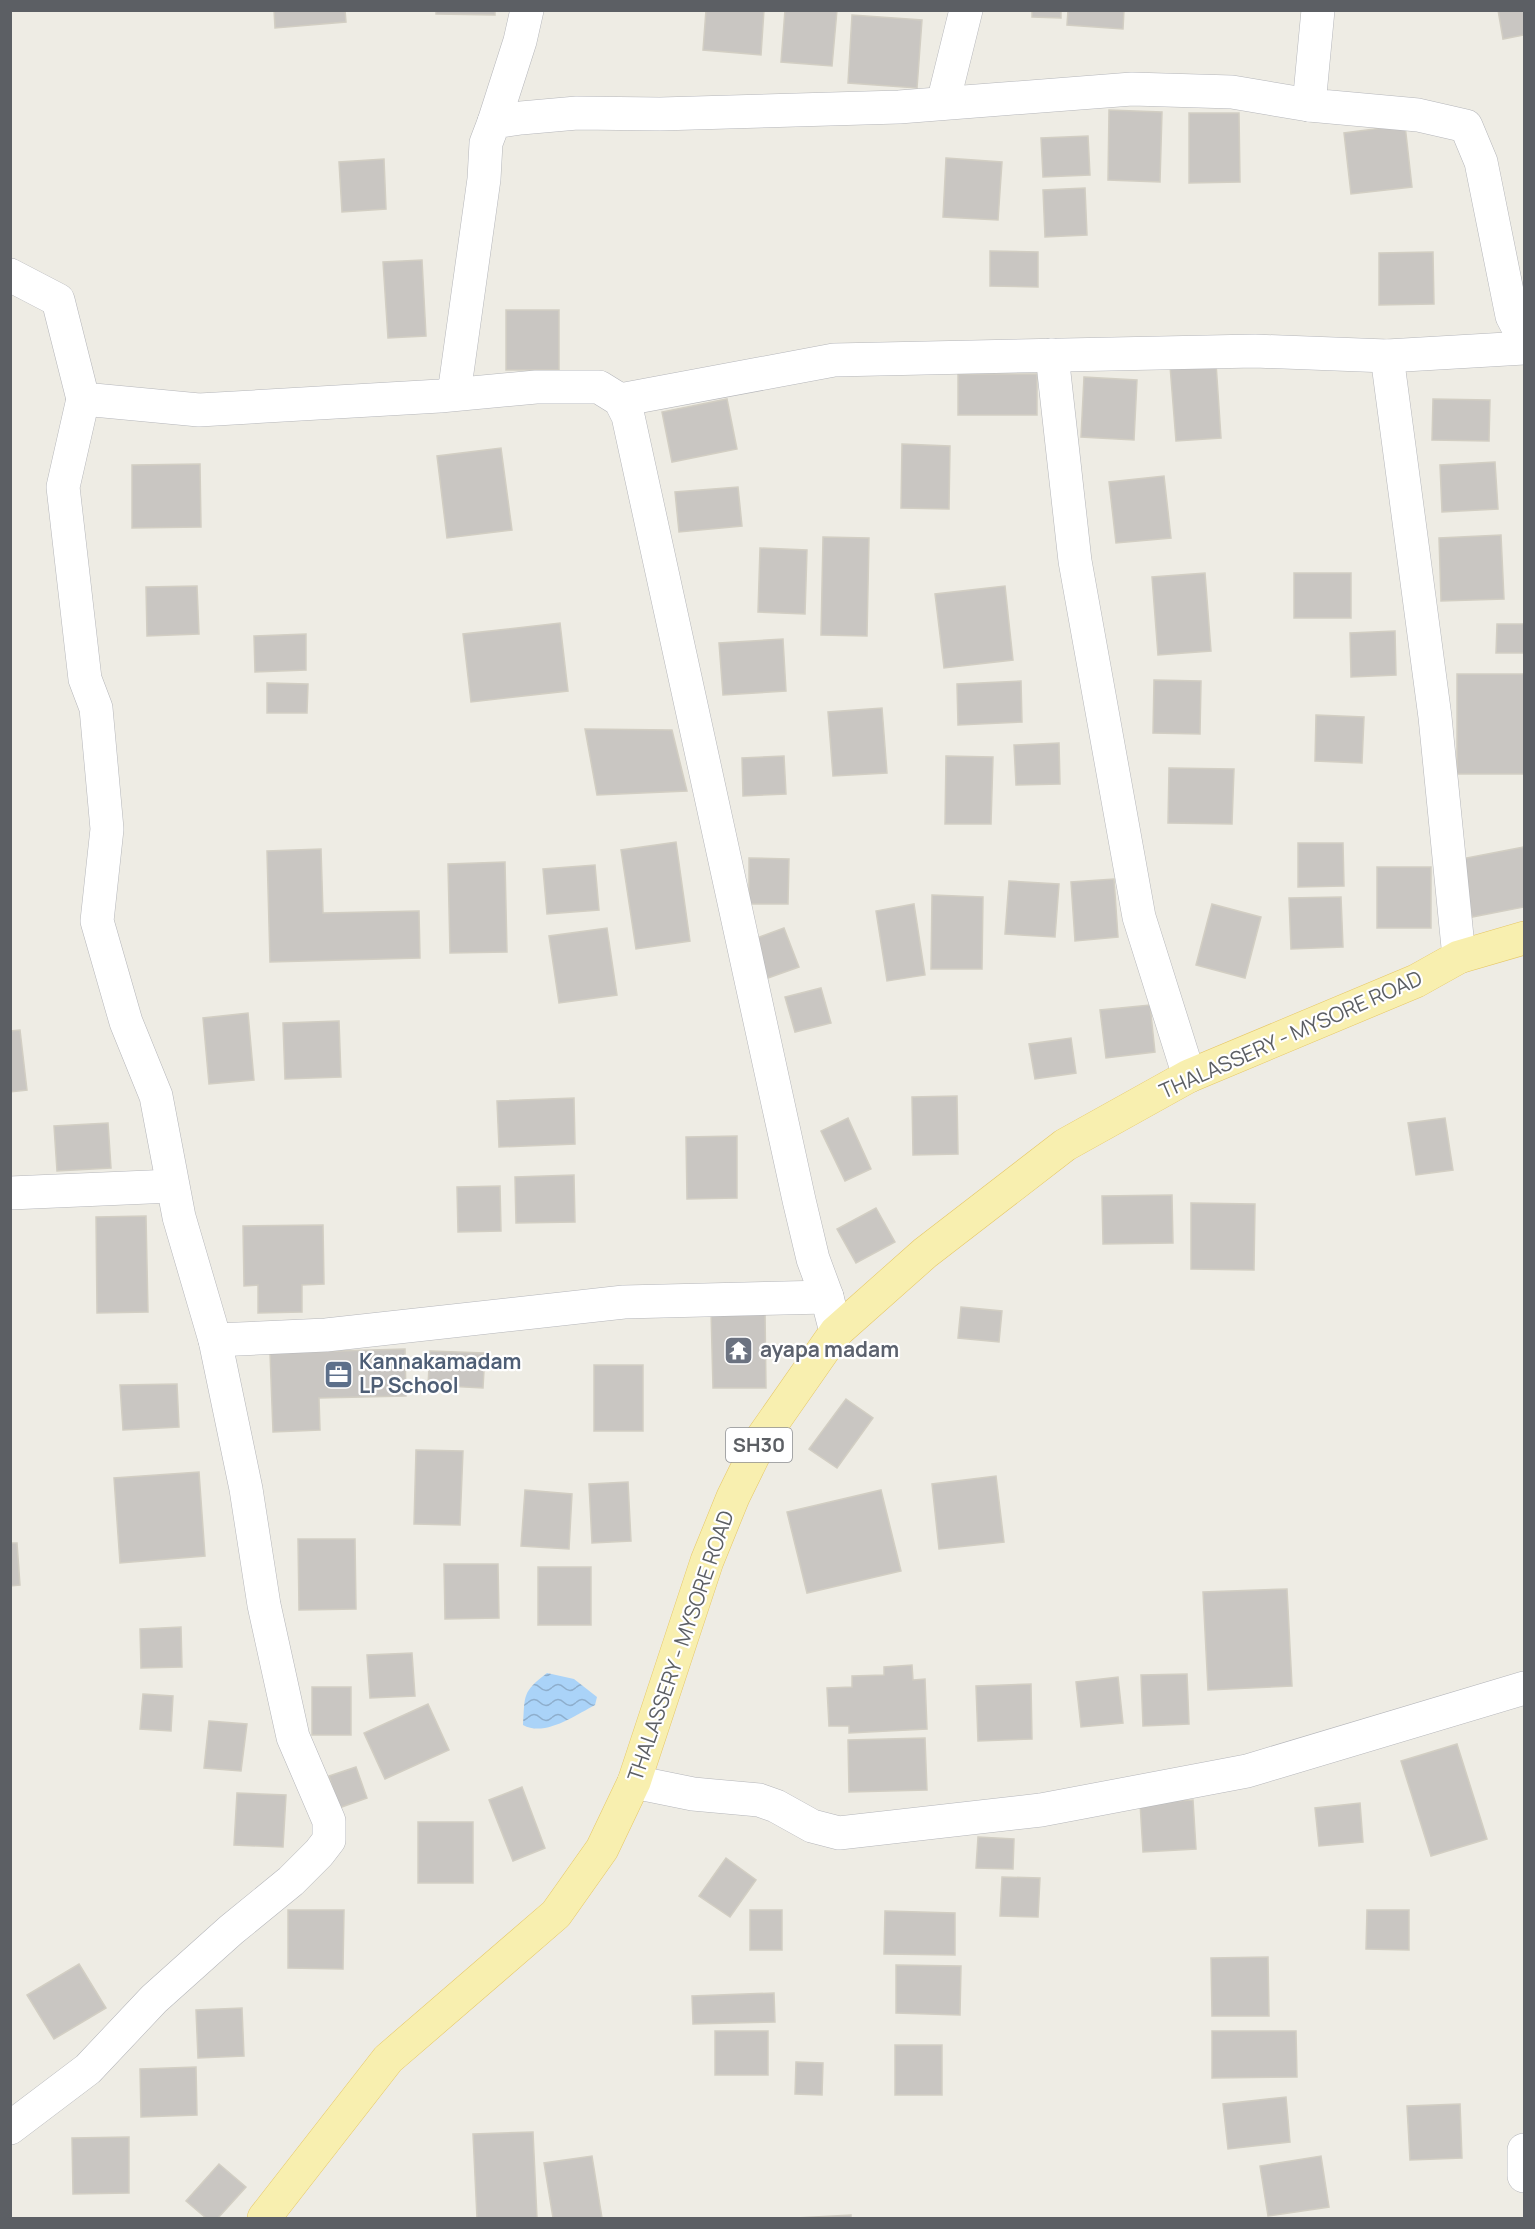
<svg xmlns="http://www.w3.org/2000/svg" width="1535" height="2229" font-family="Manrope,sans-serif">
<style>
.water{fill:url(#water-waves)}
.building{fill:#c9c6c2;stroke:#d2cec3;stroke-width:1.5}
.lines{fill:none;stroke-linecap:round;stroke-linejoin:round}
.minor-casing{stroke:#b5b6ba;stroke-width:34}
.primary-casing{stroke:#e6c765;stroke-width:34}
.minor{stroke:#fff;stroke-width:33}
.primary{stroke:#f8efaf;stroke-width:33}
.labels{text-anchor:middle;stroke-width:4.5;stroke-linejoin:round;paint-order:stroke}
.shield{fill:#fff;stroke:#8d8f92;stroke-width:1.5}
.shield-label{font-size:20px;font-weight:bold;fill:#5c5f64}
.street-label{font-size:21px;fill:#5c5f64;stroke:#fff}
.worship-label{font-size:21px;font-weight:bold;fill:#5b616d;stroke:#fff;text-anchor:start}
.service-label{font-size:21px;font-weight:bold;fill:#4e5e75;stroke:#fff;text-anchor:start}
</style>
<defs>
<pattern id="water-waves" width="16" height="10" patternUnits="userSpaceOnUse" patternTransform="scale(1.5)"><rect width="16" height="10" fill="#aad3f8"/><path d="M0 5q4-4 8 0t8 0" fill="none" stroke="#8eaecc"/></pattern>
</defs>
<rect width="100%" height="100%" fill="#eeece4"/>
<!-- water -->
<path class="water" d="M547,1673L574,1679L597,1697L595,1705C574,1716 545,1737 523,1725C525,1695 522,1692 547,1673Z"/>
<!-- building -->
<g class="building">
<polygon points="274,10 345,10 346,22 275,28"/>
<polygon points="436,10 495,10 495,15 436,14"/>
<polygon points="706,10 764,10 761,55 703,50"/>
<polygon points="785,10 837,10 832,66 781,62"/>
<polygon points="1032,10 1061,10 1061,18 1032,17"/>
<polygon points="1068,10 1124,10 1123,29 1067,25"/>
<polygon points="1498,10 1524,10 1524,35 1503,39"/>
<polygon points="852,15 922,20 917,88 848,83"/>
<polygon points="1109,110 1162,112 1160,182 1108,180"/>
<polygon points="1189,113 1239,113 1240,182 1189,183"/>
<polygon points="1405,125 1412,187 1351,194 1344,133"/>
<polygon points="1088,136 1090,175 1043,177 1041,138"/>
<polygon points="946,158 1002,162 998,220 943,217"/>
<polygon points="384,159 386,209 342,212 339,162"/>
<polygon points="1085,188 1087,235 1045,237 1043,190"/>
<polygon points="990,251 1038,252 1038,287 990,286"/>
<polygon points="1433,252 1434,304 1379,305 1379,253"/>
<polygon points="422,260 426,336 388,338 383,262"/>
<rect x="506" y="310" width="53" height="60"/>
<polygon points="1216,363 1221,438 1176,441 1170,366"/>
<rect x="958" y="374" width="79" height="41"/>
<polygon points="1084,377 1137,380 1134,440 1081,437"/>
<polygon points="727,399 737,449 672,462 662,412"/>
<polygon points="1433,399 1490,400 1489,441 1432,440"/>
<polygon points="902,444 950,446 949,509 901,508"/>
<polygon points="501,448 512,530 447,538 437,456"/>
<polygon points="1495,462 1498,509 1442,512 1440,465"/>
<polygon points="200,464 201,527 132,528 132,465"/>
<polygon points="1164,476 1171,538 1116,543 1109,482"/>
<polygon points="738,487 742,526 679,532 675,492"/>
<polygon points="1501,535 1504,599 1441,601 1439,538"/>
<polygon points="823,537 869,538 867,636 821,635"/>
<polygon points="760,548 807,550 805,614 758,612"/>
<polygon points="1205,573 1211,651 1158,655 1152,577"/>
<rect x="1294" y="573" width="57" height="45"/>
<polygon points="197,586 199,634 147,636 146,587"/>
<polygon points="1005,586 1013,660 944,668 935,594"/>
<polygon points="560,623 568,691 471,702 463,634"/>
<polygon points="1497,624 1524,624 1524,653 1496,653"/>
<polygon points="1395,631 1396,675 1351,677 1350,633"/>
<polygon points="306,634 306,670 255,672 254,636"/>
<polygon points="783,639 786,691 723,695 719,643"/>
<rect x="1457" y="674" width="67" height="100"/>
<polygon points="1154,680 1201,681 1200,734 1153,733"/>
<polygon points="1021,681 1022,722 958,725 957,684"/>
<polygon points="267,683 308,684 307,713 267,713"/>
<polygon points="882,708 887,773 833,776 828,712"/>
<polygon points="1316,715 1364,717 1362,763 1315,761"/>
<polygon points="585,729 672,730 687,791 597,795"/>
<polygon points="1059,743 1060,784 1016,785 1014,745"/>
<polygon points="784,756 786,794 743,796 742,758"/>
<polygon points="946,756 993,757 991,824 945,824"/>
<polygon points="1169,768 1234,769 1232,824 1168,823"/>
<polygon points="676,842 690,941 636,949 621,850"/>
<polygon points="1298,843 1343,843 1344,886 1298,887"/>
<polygon points="1524,847 1524,907 1472,917 1461,859"/>
<polygon points="321,849 323,913 419,911 420,958 270,962 267,851"/>
<polygon points="749,858 789,859 788,904 749,904"/>
<polygon points="505,862 507,952 450,953 448,864"/>
<polygon points="595,865 599,910 547,914 543,869"/>
<rect x="1377" y="867" width="54" height="61"/>
<polygon points="1114,879 1118,937 1075,941 1071,882"/>
<polygon points="1009,881 1059,884 1055,937 1005,934"/>
<polygon points="932,895 983,897 982,969 931,969"/>
<polygon points="1341,897 1343,947 1291,949 1289,898"/>
<polygon points="914,904 925,975 887,981 876,911"/>
<polygon points="1212,904 1261,917 1245,978 1196,965"/>
<polygon points="607,928 617,995 559,1003 549,936"/>
<polygon points="784,928 799,967 768,978 754,939"/>
<polygon points="821,988 831,1023 795,1032 785,997"/>
<polygon points="1150,1005 1155,1052 1106,1058 1100,1010"/>
<polygon points="248,1013 254,1080 209,1084 203,1018"/>
<polygon points="339,1021 341,1077 285,1079 283,1023"/>
<polygon points="20,1030 27,1090 10,1092 10,1031"/>
<polygon points="1071,1038 1076,1073 1035,1079 1029,1044"/>
<polygon points="957,1096 958,1154 913,1155 912,1097"/>
<polygon points="574,1098 575,1144 499,1147 497,1101"/>
<polygon points="848,1118 871,1169 845,1181 821,1131"/>
<polygon points="1445,1118 1453,1170 1416,1175 1408,1123"/>
<polygon points="108,1123 111,1168 57,1171 54,1126"/>
<polygon points="737,1136 737,1198 687,1199 686,1137"/>
<polygon points="574,1175 575,1222 516,1223 515,1177"/>
<polygon points="500,1186 501,1231 458,1232 457,1187"/>
<polygon points="1172,1195 1173,1243 1103,1244 1102,1196"/>
<polygon points="1191,1203 1255,1204 1254,1270 1191,1269"/>
<polygon points="876,1208 895,1242 856,1263 837,1229"/>
<polygon points="146,1216 148,1312 97,1313 96,1217"/>
<polygon points="323,1225 324,1284 302,1285 302,1312 258,1313 258,1285 244,1286 243,1226"/>
<polygon points="961,1307 1002,1311 999,1342 958,1338"/>
<polygon points="765,1310 766,1388 713,1388 711,1311"/>
<polygon points="405,1349 406,1396 319,1398 320,1430 273,1432 270,1353"/>
<polygon points="430,1351 485,1353 483,1388 428,1385"/>
<rect x="594" y="1365" width="49" height="66"/>
<polygon points="177,1384 179,1427 123,1430 120,1385"/>
<polygon points="846,1399 873,1418 837,1468 809,1449"/>
<polygon points="416,1450 463,1451 460,1525 414,1524"/>
<polygon points="199,1472 205,1556 120,1563 114,1478"/>
<polygon points="996,1476 1004,1542 939,1549 932,1484"/>
<polygon points="628,1482 631,1541 592,1543 589,1484"/>
<polygon points="525,1490 572,1494 569,1549 521,1546"/>
<polygon points="881,1490 901,1571 807,1593 787,1512"/>
<polygon points="298,1539 355,1539 356,1609 299,1610"/>
<polygon points="10,1543 17,1543 20,1585 10,1586"/>
<polygon points="444,1564 498,1564 499,1618 445,1619"/>
<rect x="538" y="1567" width="53" height="58"/>
<polygon points="1287,1589 1292,1686 1208,1690 1203,1592"/>
<polygon points="181,1627 182,1667 141,1668 140,1629"/>
<polygon points="412,1653 415,1696 370,1698 367,1655"/>
<polygon points="912,1665 913,1680 925,1679 927,1729 849,1733 849,1726 829,1726 827,1688 852,1687 852,1676 884,1675 884,1667"/>
<polygon points="1187,1674 1189,1724 1143,1726 1141,1675"/>
<polygon points="1118,1677 1123,1723 1081,1727 1076,1682"/>
<polygon points="1031,1684 1032,1739 978,1741 976,1686"/>
<rect x="312" y="1687" width="39" height="48"/>
<polygon points="143,1694 173,1696 171,1731 140,1729"/>
<polygon points="428,1704 449,1750 385,1779 364,1733"/>
<polygon points="209,1721 247,1724 241,1771 204,1768"/>
<polygon points="925,1738 927,1790 849,1792 848,1740"/>
<polygon points="1457,1744 1487,1839 1431,1856 1401,1761"/>
<polygon points="356,1767 367,1798 339,1808 329,1776"/>
<polygon points="522,1787 545,1848 513,1861 489,1800"/>
<polygon points="237,1793 286,1795 283,1847 234,1845"/>
<polygon points="1193,1800 1196,1849 1143,1852 1140,1803"/>
<polygon points="1360,1803 1363,1842 1319,1846 1315,1808"/>
<rect x="418" y="1822" width="55" height="61"/>
<polygon points="978,1837 1014,1839 1013,1869 976,1868"/>
<polygon points="726,1858 756,1880 730,1917 699,1896"/>
<polygon points="1002,1877 1040,1878 1038,1917 1000,1916"/>
<polygon points="288,1910 344,1910 343,1969 288,1968"/>
<rect x="750" y="1910" width="32" height="40"/>
<polygon points="1367,1910 1409,1910 1409,1950 1366,1949"/>
<polygon points="885,1911 955,1913 955,1955 884,1954"/>
<polygon points="1268,1957 1269,2016 1212,2016 1211,1958"/>
<polygon points="79,1964 106,2008 54,2039 27,1995"/>
<polygon points="896,1965 961,1966 960,2015 896,2013"/>
<polygon points="774,1993 775,2022 693,2024 692,1996"/>
<polygon points="242,2008 244,2056 198,2058 196,2010"/>
<rect x="715" y="2031" width="53" height="44"/>
<polygon points="1212,2031 1296,2031 1297,2077 1212,2078"/>
<rect x="895" y="2045" width="47" height="50"/>
<polygon points="796,2062 823,2063 822,2095 795,2094"/>
<polygon points="196,2067 197,2115 141,2117 140,2069"/>
<polygon points="1286,2097 1290,2142 1228,2149 1223,2104"/>
<polygon points="1460,2104 1462,2158 1410,2160 1407,2106"/>
<polygon points="533,2132 537,2218 477,2218 473,2134"/>
<polygon points="129,2137 129,2193 73,2194 72,2138"/>
<polygon points="592,2156 602,2218 553,2218 544,2163"/>
<polygon points="1321,2156 1329,2207 1268,2216 1260,2166"/>
<polygon points="219,2164 246,2187 218,2218 206,2218 186,2201"/>
<polygon points="851,2215 851,2218 796,2218"/>
</g>
<g class="lines">
<defs>
<g id="minor">
<polyline points="1318,10 1309,105 1418,115 1466,126 1481,162 1512,316 1524,339"/>
<polyline points="943,103 966,10"/>
<polyline points="494,122 520,41 527,10"/>
<polyline points="10,275 58,300 83,399 199,410 440,396 536,387 599,387 620,400 628,416 799,1200 813,1259 827,1297 836,1332"/>
<polyline points="1052,355 1075,561 1139,917 1189,1076"/>
<polyline points="1387,356 1435,717 1459,957"/>
<polyline points="454,394 484,179 486,143 494,122 521,118 577,113 660,114 899,107 1132,89 1232,92 1309,105"/>
<polyline points="620,400 834,360 1255,351 1387,356 1524,348"/>
<polyline points="10,1193 172,1186"/>
<polyline points="215,1340 326,1335 624,1302 827,1297"/>
<polyline points="634,1782 693,1794 759,1800 776,1806 812,1826 839,1833 1041,1810 1247,1771 1524,1688"/>
<polyline points="10,2128 88,2069 154,1999 231,1930 291,1881 319,1853 329,1840 329,1821 293,1737 264,1605 246,1489 215,1340 179,1217 156,1096 126,1022 97,921 107,829 96,708 85,679 63,487 83,399"/>
<polyline points="1524,2150 1524,2176"/>
</g>
<polyline id="primary" points="264,2218 388,2059 556,1914 602,1849 634,1782 707,1561 733,1497 762,1438 836,1332 925,1253 1065,1145 1189,1076 1416,981 1459,957 1524,938"/>
</defs>
<!-- minor casing -->
<use href="#minor" class="minor-casing"/>
<!-- primary casing -->
<use href="#primary" class="primary-casing"/>
<!-- minor -->
<use href="#minor" class="minor"/>
<!-- primary -->
<use href="#primary" class="primary"/>
</g>
<!-- icons -->
<defs>
<symbol id="temple-square" viewBox="-11 -11 22 22"><rect x="-9" y="-9" width="18" height="18" rx="4" fill="#6b7280" stroke="#fff"/><path d="M0-6L5-2H3V0L6.5 2.5H4V6H1.5V3h-3V6H-4V2.5H-6.5L-3 0V-2H-5Z" fill="#fff"/></symbol>
<symbol id="office-square" viewBox="-11 -11 22 22"><rect x="-9" y="-9" width="18" height="18" rx="4" fill="#5c6f8a" stroke="#fff"/><path d="M-6-3h4V-5.5h4V-3h4V5H-6ZM-1-4.5V-3h2v-1.5ZM-6 0V1H6V0Z" fill="#fff"/></symbol>
</defs>
<g fill-rule="evenodd">
<use href="#temple-square" x="722" y="1334" width="33" height="33"/>
<use href="#office-square" x="322" y="1358" width="33" height="33"/>
</g>
<g class="labels">
<!-- shield labels -->
<rect class="shield" x="726" y="1428" width="66" height="34" rx="4.5"/>
<g class="shield-label">
<text x="759" y="1452">SH30</text>
</g>
<!-- street labels -->
<g class="street-label">
<text transform="translate(1291 1035) rotate(-24)" y="7">THALASSERY - MYSORE ROAD</text>
<text transform="translate(681 1646) rotate(-71)" y="7">THALASSERY - MYSORE ROAD</text>
</g>
<!-- worship labels -->
<g class="worship-label">
<text x="760" y="1357">ayapa madam</text>
</g>
<!-- service labels -->
<g class="service-label">
<text x="359" y="1369">Kannakamadam<tspan x="359" dy="24">LP School</tspan></text>
</g>
</g>
<!-- border -->
<rect width="1535" height="2229" fill="none" stroke="#5c5f64" stroke-width="24"/>
</svg>
